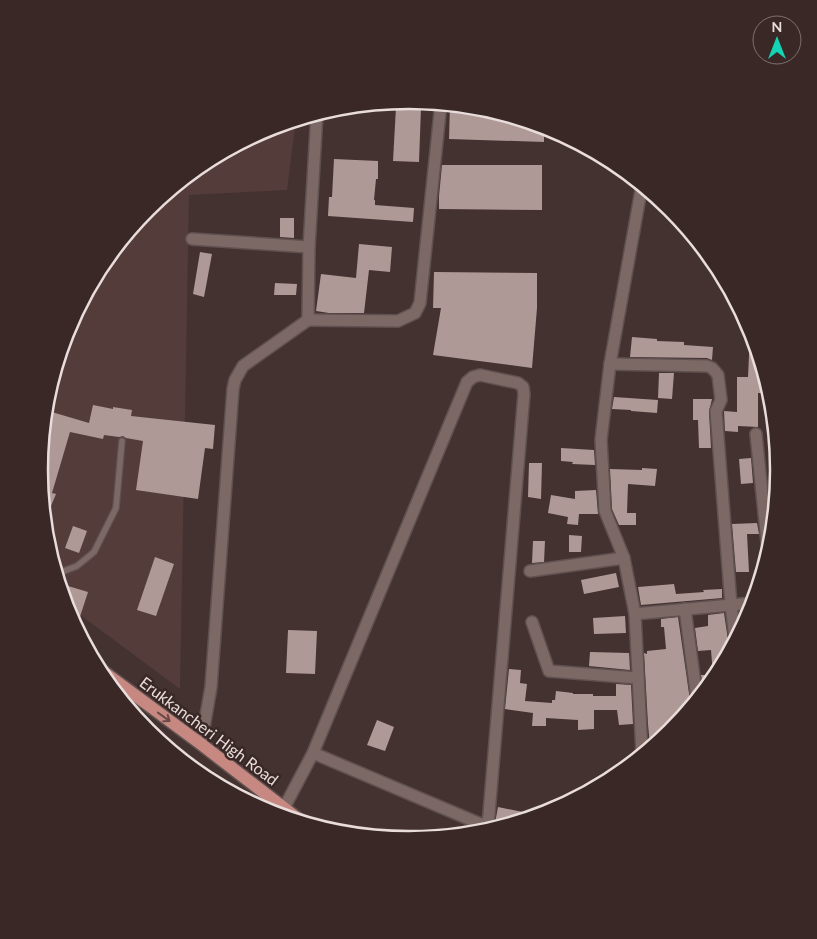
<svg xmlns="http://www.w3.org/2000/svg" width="817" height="939" font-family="Lato,sans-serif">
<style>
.built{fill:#543c3a}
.building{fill:#ae9996}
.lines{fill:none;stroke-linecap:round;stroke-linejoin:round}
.service-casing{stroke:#5f514f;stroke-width:8}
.minor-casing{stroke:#5f514f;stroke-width:14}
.primary-casing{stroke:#5f514f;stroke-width:15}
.service{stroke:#7c6865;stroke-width:5.5}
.minor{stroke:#7c6865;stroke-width:11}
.primary{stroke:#c78882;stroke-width:12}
.oneway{stroke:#6b4a46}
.labels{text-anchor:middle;stroke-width:5;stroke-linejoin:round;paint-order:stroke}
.street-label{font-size:16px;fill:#e9dddc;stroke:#392826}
.rim{fill:none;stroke:#e9dddc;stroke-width:2.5}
</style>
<rect width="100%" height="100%" fill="#443230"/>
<!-- built -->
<polygon class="built" points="296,119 287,190 189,195 180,689 64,603 46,541 39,470 46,397 67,328 101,264 147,208 203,162 267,128"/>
<!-- building -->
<g class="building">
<polygon points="450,104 481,107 544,126 544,142 449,139"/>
<polygon points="396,107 421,108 419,162 393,161"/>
<polygon points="334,159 378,161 378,179 376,179 374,200 375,200 375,205 414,208 413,222 328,216 329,197 332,197"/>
<polygon points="442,165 542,165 542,210 439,209 439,196"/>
<polygon points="280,218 294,218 294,238 280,237"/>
<polygon points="359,244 392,247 390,272 369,270 364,313 329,313 316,311 321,274 356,278"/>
<polygon points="200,252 212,254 204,297 193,294"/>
<polygon points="434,272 537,273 537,308 532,368 433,355 441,308 433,308"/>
<polygon points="275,283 297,284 296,295 274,295"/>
<polygon points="750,333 752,333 770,393 758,393 758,427 738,426 738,432 725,431 724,411 737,412 737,377 748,377"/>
<polygon points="632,337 657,339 657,341 684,342 684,345 713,347 712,360 707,358 630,357"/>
<polygon points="659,373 674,373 672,399 658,398"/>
<polygon points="614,397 658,400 657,413 631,411 631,410 612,409"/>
<polygon points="693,399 712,399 709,412 711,448 699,448 698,420 693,420"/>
<polygon points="93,405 113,409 113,407 132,410 131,416 215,425 213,449 205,448 198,499 136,490 143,441 126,438 123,436 119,437 104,435 103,439 70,432 52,493 56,494 44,523 39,470 45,410 89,423"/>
<polygon points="561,448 594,450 595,465 572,464 573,462 561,461"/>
<polygon points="751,458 753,483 741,484 739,459"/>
<polygon points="529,463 542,463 541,499 528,497"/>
<polygon points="642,468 657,469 655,486 628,484 627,513 636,513 636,525 619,525 612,509 610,469 642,470"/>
<polygon points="596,490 598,514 579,514 578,525 567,524 568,517 548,513 551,495 575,499 575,491"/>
<polygon points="757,523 759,534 747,534 749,572 736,572 732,524"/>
<polygon points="73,526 87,531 79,553 65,548"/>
<polygon points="569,535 582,536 581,552 569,552"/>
<polygon points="533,541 545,541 544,562 532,563"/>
<polygon points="155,557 174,564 156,616 137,610"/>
<polygon points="616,573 619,587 584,594 581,580"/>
<polygon points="58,583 88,592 76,629 67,611"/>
<polygon points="674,584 676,594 704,592 703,590 722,589 722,598 641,605 638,587"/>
<polygon points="724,613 728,640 732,646 716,675 703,690 701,675 713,675 711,650 698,651 695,628 708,626 708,615"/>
<polygon points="740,613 749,613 741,628"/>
<polygon points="625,616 626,633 594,634 593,618"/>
<polygon points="678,617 690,700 692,704 670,731 650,747 648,724 644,653 647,654 647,651 666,649 664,627 661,627 661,619"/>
<polygon points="288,630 317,631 315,674 286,673"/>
<polygon points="590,652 629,653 630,670 589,666"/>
<polygon points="509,669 521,670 520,683 527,684 525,701 552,703 552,700 555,700 556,691 573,693 573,694 593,694 593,696 616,696 616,684 631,685 633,724 619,725 617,710 594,710 594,729 578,730 578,720 546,718 546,726 532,726 533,713 505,709"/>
<polygon points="377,720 394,727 385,751 367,745"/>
<polygon points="498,807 538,815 494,828"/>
</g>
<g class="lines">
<defs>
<polyline id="service" points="56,574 77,566 94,552 116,508 122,441"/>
<g id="minor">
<polyline points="192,239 309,247"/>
<polyline points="308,320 398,321 415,313 420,303 441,103"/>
<polyline points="610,364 707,366 712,368 718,375 721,400 716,411 731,605 735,639"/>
<polyline points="756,434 768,552"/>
<polyline points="530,571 624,558"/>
<polyline points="685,609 697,699"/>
<polyline points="635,614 752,603"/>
<polyline points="532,622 549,671 637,678"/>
<polyline points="201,744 211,687 233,389 235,380 243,366 308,320 309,247 317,113"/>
<polyline points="642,754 635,614 624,558 605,511 601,440 610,364 642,185"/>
<polyline points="284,808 313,753 467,382 473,377 480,375 518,383 523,387 524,394 489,814 488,821 483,825 313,753"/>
</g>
<polyline id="primary" points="97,667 201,744 302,822"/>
</defs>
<!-- service casing -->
<use href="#service" class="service-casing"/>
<!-- minor casing -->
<use href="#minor" class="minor-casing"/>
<!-- primary casing -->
<use href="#primary" class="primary-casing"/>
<!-- service -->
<use href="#service" class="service"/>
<!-- minor -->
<use href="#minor" class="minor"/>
<!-- primary -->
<use href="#primary" class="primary"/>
</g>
<!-- one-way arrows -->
<defs><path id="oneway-shaft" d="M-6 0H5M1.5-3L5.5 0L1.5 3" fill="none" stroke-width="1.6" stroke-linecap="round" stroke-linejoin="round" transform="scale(1.25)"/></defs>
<use class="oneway" href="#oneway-shaft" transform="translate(164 717) rotate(36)"/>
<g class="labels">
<!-- street labels -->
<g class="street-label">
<text transform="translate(209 731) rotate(37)" y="6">Erukkancheri High Road</text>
</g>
</g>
<!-- crop -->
<path d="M0 0H817V939H0ZM48 470a361 361 0 1 1 722 0a361 361 0 1 1-722 0Z" fill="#392826" fill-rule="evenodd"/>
<path class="rim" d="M48 470a361 361 0 1 1 722 0a361 361 0 1 1-722 0Z"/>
<!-- north arrow -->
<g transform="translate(777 40)"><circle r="24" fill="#392826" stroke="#7f706f"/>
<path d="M0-4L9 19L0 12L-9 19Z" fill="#14d5b3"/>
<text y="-8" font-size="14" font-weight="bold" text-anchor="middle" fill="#e9dddc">N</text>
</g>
</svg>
